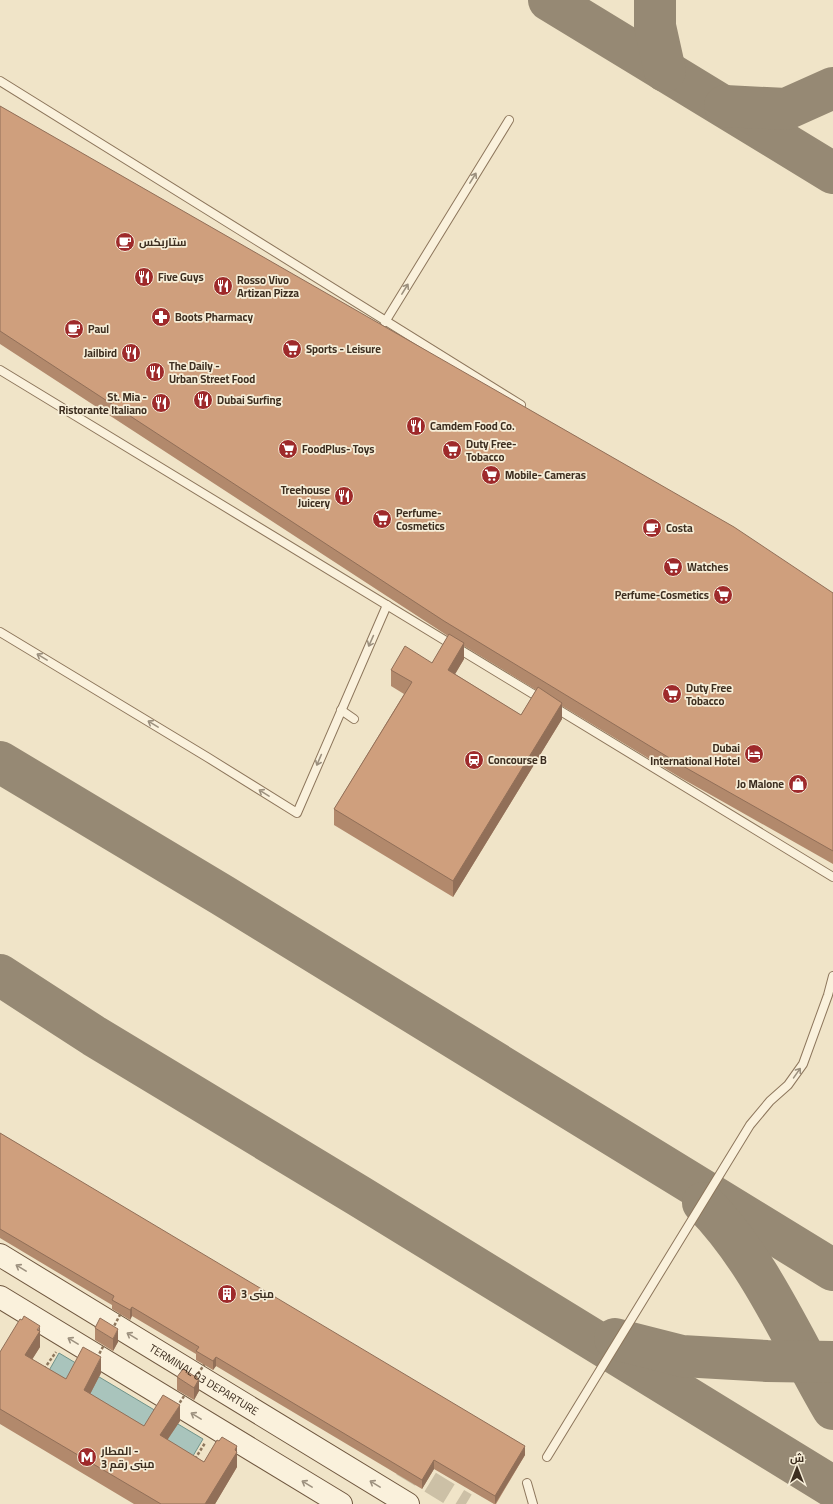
<svg xmlns="http://www.w3.org/2000/svg" width="833" height="1504" font-family="Georgia,Cairo,serif">
<style>
.water{fill:#a9c4bc;stroke:#6f938a}
.lines{fill:none;stroke-linecap:round;stroke-linejoin:round}
.taxiway{stroke:#968974;stroke-width:42}
.secondary-tunnel{stroke:#ccc0a6;stroke-width:22;stroke-dasharray:22 11;stroke-linecap:butt}
.lane-casing{stroke:#8d765c;stroke-width:10}
.secondary-casing{stroke:#6f573f;stroke-width:24}
.path{stroke:#8d765c;stroke-width:2.5;stroke-dasharray:3 2;stroke-linecap:butt}
.lane{stroke:#faf1dc;stroke-width:8}
.secondary{stroke:#faf1dc;stroke-width:22}
.path-bridge{stroke:#8d765c;stroke-width:2.5;stroke-dasharray:3 2;stroke-linecap:butt}
.wall{fill:#b2896c;fill-rule:evenodd}
.shaded-wall{fill:#916f58}
.building{fill:#cf9f7d;stroke:#916f58}
.oneway{stroke:#9c907e}
.labels{text-anchor:middle;stroke-width:3.5;stroke-linejoin:round;paint-order:stroke}
.poi-label{font-size:11px;font-weight:bold;fill:#3d2e20;stroke:#f7eed8;text-anchor:start}
.street-label{font-size:11px;fill:#3d2e20;stroke:#f7eed8}
</style>
<rect width="100%" height="100%" fill="#f0e4c8"/>
<!-- water -->
<polygon class="water" points="59,1353 203,1439 187,1466 43,1381"/>
<g class="lines">
<!-- taxiway -->
<g class="taxiway">
<polyline points="549,0 833,173"/>
<polyline points="655,0 655,26 665,71"/>
<polyline points="725,106 786,109 833,88"/>
<polyline points="0,762 222,895 833,1270"/>
<polyline points="0,975 94,1036 359,1196 833,1487"/>
<path d="M703,1203C760,1261 792,1339 833,1409"/>
<polyline points="615,1339 682,1356 767,1361 833,1362"/>
</g>
<!-- secondary-tunnel -->
<polyline class="secondary-tunnel" points="402,1465 466,1504"/>
<defs>
<g id="lane">
<polyline points="0,81 521,405"/>
<polyline points="385,322 509,120"/>
<polyline points="0,370 543,700"/>
<polyline points="0,632 207,757 297,813 387,605"/>
<polyline points="554,707 833,877"/>
<polyline points="341,710 354,719"/>
<polyline points="547,1457 750,1125 770,1101 788,1085 803,1064 828,995 833,976"/>
<polyline points="527,1483 533,1504"/>
</g>
<g id="secondary">
<path id="s1" d="M0,1255L408,1504"/>
<polyline points="0,1297 341,1504"/>
</g>
</defs>
<!-- lane casing -->
<use href="#lane" class="lane-casing"/>
<!-- secondary casing -->
<use href="#secondary" class="secondary-casing"/>
<!-- path -->
<g class="path">
<polyline points="44,1369 56,1352"/>
<polyline points="195,1459 205,1443"/>
</g>
<!-- lane -->
<use href="#lane" class="lane"/>
<!-- secondary -->
<use href="#secondary" class="secondary"/>
<!-- path-bridge -->
<g class="path-bridge">
<polyline points="112,1330 122,1311"/>
<polyline points="97,1358 105,1343"/>
<polyline points="195,1378 206,1362"/>
<polyline points="177,1407 186,1393"/>
</g>
</g>
<!-- wall -->
<g class="wall">
<path d="M0,106L833,593V864L681,778L562,706V719L453,897L334,825V809L404,694L391,686V670L432,663L448,636L0,344ZM464,646L536,690L521,715L455,674L464,659Z"/>
<polygon points="0,1133 525,1455 496,1504 494,1504 434,1469 422,1489 216,1366 213,1370 196,1360 196,1354 132,1316 130,1320 112,1309 112,1305 0,1238"/>
<polygon points="95,1328 118,1342 113,1351 95,1340"/>
<polygon points="40,1341 40,1347 32,1359 66,1379 101,1373 90,1394 144,1426 180,1421 167,1440 204,1462 219,1441 237,1446 237,1467 215,1504 134,1504 0,1424 0,1352"/>
<polygon points="177,1377 199,1391 194,1400 177,1390"/>
</g>
<!-- shaded-wall -->
<g class="shaded-wall">
<polygon points="464,643 464,659 448,686 448,670"/>
<polygon points="562,703 562,719 453,897 453,881"/>
<polygon points="132,1307 132,1316 130,1320 130,1310"/>
<polygon points="40,1326 40,1347 25,1371 25,1355"/>
<polygon points="118,1329 118,1342 113,1351 113,1339"/>
<polygon points="101,1357 101,1373 84,1406 84,1390"/>
<polygon points="216,1357 216,1366 213,1370 213,1361"/>
<polygon points="199,1379 199,1391 194,1400 194,1388"/>
<polygon points="180,1405 180,1421 160,1451 160,1435"/>
<polygon points="237,1446 237,1467 215,1504 205,1504"/>
<polygon points="525,1446 525,1455 495,1504 495,1496"/>
<polygon points="434,1460 434,1469 422,1489 422,1480"/>
</g>
<!-- building -->
<g class="building">
<polygon points="0,106 734,527 833,593 833,851 681,765 444,621 0,331"/>
<polygon points="449,634 464,643 448,670 521,715 538,687 562,703 453,881 334,809 412,682 391,670 405,646 432,663"/>
<polygon points="0,1133 525,1446 495,1496 434,1460 422,1480 216,1357 213,1361 196,1351 199,1347 132,1307 130,1310 112,1300 114,1296 0,1229"/>
<polygon points="24,1316 40,1326 37,1330 40,1331 25,1355 66,1379 83,1347 101,1357 84,1390 144,1426 163,1395 180,1405 160,1435 204,1462 217,1440 219,1441 222,1437 237,1446 235,1450 237,1452 205,1504 161,1504 0,1409 0,1352 20,1319 22,1320"/>
<polygon points="100,1318 118,1329 113,1339 95,1328"/>
<polygon points="183,1369 199,1379 194,1388 177,1377"/>
</g>
<!-- one-way arrows -->
<defs><path id="oneway-shaft" d="M-6 0H5M1.5-3L5.5 0L1.5 3" fill="none" stroke-width="1.6" stroke-linecap="round" stroke-linejoin="round"/></defs>
<g class="oneway">
<use href="#oneway-shaft" transform="translate(473 178) rotate(-58)"/>
<use href="#oneway-shaft" transform="translate(405 289) rotate(-58)"/>
<use href="#oneway-shaft" transform="translate(371 641) rotate(114)"/>
<use href="#oneway-shaft" transform="translate(42 657) rotate(-149)"/>
<use href="#oneway-shaft" transform="translate(153 724) rotate(-149)"/>
<use href="#oneway-shaft" transform="translate(319 760) rotate(113)"/>
<use href="#oneway-shaft" transform="translate(264 793) rotate(-148)"/>
<use href="#oneway-shaft" transform="translate(797 1073) rotate(-55)"/>
<use href="#oneway-shaft" transform="translate(21 1268) rotate(-149)"/>
<use href="#oneway-shaft" transform="translate(132 1336) rotate(-149)"/>
<use href="#oneway-shaft" transform="translate(73 1341) rotate(-149)"/>
<use href="#oneway-shaft" transform="translate(196 1416) rotate(-149)"/>
<use href="#oneway-shaft" transform="translate(307 1484) rotate(-149)"/>
<use href="#oneway-shaft" transform="translate(375 1484) rotate(-149)"/>
</g>
<!-- icons -->
<defs>
<symbol id="cafe-disc" viewBox="-11 -11 22 22"><circle r="9.5" fill="#9e2a2b" stroke="#f7eed8"/><path d="M-5.5-4.5H6V0H3Q3 3.5 0 3.5H-2.5Q-5.5 3.5-5.5 0ZM3-3.2v2h1.7v-2ZM-6 4.5H4V6H-6Z" fill="#fff"/></symbol>
<symbol id="restaurant-disc" viewBox="-11 -11 22 22"><circle r="9.5" fill="#9e2a2b" stroke="#f7eed8"/><path d="M-5-6h1v4h1v-4h1v4h1v-4h1v5L-1.5 .5V6h-2V.5L-5-1ZM5-6V6H3V1.5H1.5Q1.5-4 5-6Z" fill="#fff"/></symbol>
<symbol id="pharmacy-disc" viewBox="-11 -11 22 22"><circle r="9.5" fill="#9e2a2b" stroke="#f7eed8"/><path d="M-2-6h4v4h4v4h-4v4h-4v-4h-4v-4h4Z" fill="#fff"/></symbol>
<symbol id="supermarket-disc" viewBox="-11 -11 22 22"><circle r="9.5" fill="#9e2a2b" stroke="#f7eed8"/><path d="M-6-5.5h2.5l.6 2H6L4.5 2H-2.5L-4.4-4H-6ZM-1.5 3.2a1.3 1.3 0 1 0 .1 0ZM3 3.2a1.3 1.3 0 1 0 .1 0Z" fill="#fff"/></symbol>
<symbol id="hotel-disc" viewBox="-11 -11 22 22"><circle r="9.5" fill="#9e2a2b" stroke="#f7eed8"/><path d="M-6-4.5h1.5V1H6V5H4.5V3h-9V5H-6ZM-4 0a1.8 1.8 0 1 1 3.6 0ZM.5 0V-2.5h3Q6-2.5 6 0Z" fill="#fff"/></symbol>
<symbol id="station-disc" viewBox="-11 -11 22 22"><circle r="9.5" fill="#9e2a2b" stroke="#f7eed8"/><path d="M-3-6H3Q5-6 5-4V2Q5 4 3 4L4.5 6H3L1.5 4h-3L-3 6H-4.5L-3 4Q-5 4-5 2V-4Q-5-6-3-6ZM-3.5-4v3h7v-3ZM-3.5 1v1.5H-2V1ZM2 1v1.5H3.5V1Z" fill="#fff"/></symbol>
<symbol id="shop-disc" viewBox="-11 -11 22 22"><circle r="9.5" fill="#9e2a2b" stroke="#f7eed8"/><path d="M-5-2.5h2.3a2.7 3.5 0 0 1 5.4 0H5L5.5 6h-11ZM-1.5-2.5h3a1.5 2.3 0 0 0-3 0Z" fill="#fff"/></symbol>
<symbol id="building-disc" viewBox="-11 -11 22 22"><circle r="9.5" fill="#9e2a2b" stroke="#f7eed8"/><path d="M-4-6H4V6H1V3H-1V6H-4ZM-2.5-4.3h1.7v1.8h-1.7ZM.8-4.3h1.7v1.8H.8ZM-2.5-1h1.7V.8h-1.7ZM.8-1h1.7V.8H.8Z" fill="#fff"/></symbol>
<symbol id="metro-disc" viewBox="-11 -11 22 22"><circle r="9.5" fill="#9e2a2b" stroke="#f7eed8"/><path d="M-5.5 5V-5H-3L0 0L3-5H5.5V5H3V-.5L0 4L-3-.5V5Z" fill="#fff"/></symbol>
</defs>
<g fill-rule="evenodd">
<use href="#cafe-disc" x="114" y="231" width="22" height="22"/>
<use href="#restaurant-disc" x="133" y="266" width="22" height="22"/>
<use href="#restaurant-disc" x="212" y="275" width="22" height="22"/>
<use href="#pharmacy-disc" x="150" y="306" width="22" height="22"/>
<use href="#cafe-disc" x="63" y="318" width="22" height="22"/>
<use href="#supermarket-disc" x="281" y="338" width="22" height="22"/>
<use href="#restaurant-disc" x="120" y="342" width="22" height="22"/>
<use href="#restaurant-disc" x="144" y="361" width="22" height="22"/>
<use href="#restaurant-disc" x="192" y="389" width="22" height="22"/>
<use href="#restaurant-disc" x="150" y="392" width="22" height="22"/>
<use href="#restaurant-disc" x="405" y="415" width="22" height="22"/>
<use href="#supermarket-disc" x="277" y="438" width="22" height="22"/>
<use href="#supermarket-disc" x="441" y="439" width="22" height="22"/>
<use href="#supermarket-disc" x="480" y="464" width="22" height="22"/>
<use href="#restaurant-disc" x="333" y="485" width="22" height="22"/>
<use href="#supermarket-disc" x="371" y="508" width="22" height="22"/>
<use href="#cafe-disc" x="641" y="517" width="22" height="22"/>
<use href="#supermarket-disc" x="662" y="556" width="22" height="22"/>
<use href="#supermarket-disc" x="712" y="584" width="22" height="22"/>
<use href="#supermarket-disc" x="661" y="683" width="22" height="22"/>
<use href="#hotel-disc" x="743" y="743" width="22" height="22"/>
<use href="#station-disc" x="463" y="749" width="22" height="22"/>
<use href="#shop-disc" x="787" y="773" width="22" height="22"/>
<use href="#building-disc" x="216" y="1283" width="22" height="22"/>
<use href="#metro-disc" x="76" y="1446" width="22" height="22"/>
</g>
<g class="labels">
<!-- poi labels -->
<g class="poi-label">
<text x="139" y="246">ستاربكس</text>
<text x="158" y="281">Five Guys</text>
<text x="237" y="284">Rosso Vivo<tspan x="237" dy="13">Artizan Pizza</tspan></text>
<text x="175" y="321">Boots Pharmacy</text>
<text x="88" y="333">Paul</text>
<text x="306" y="353">Sports - Leisure</text>
<text x="117" y="357" text-anchor="end">Jailbird</text>
<text x="169" y="370">The Daily -<tspan x="169" dy="13">Urban Street Food</tspan></text>
<text x="147" y="401" text-anchor="end">St. Mia -<tspan x="147" dy="13">Ristorante Italiano</tspan></text>
<text x="217" y="404">Dubai Surfing</text>
<text x="430" y="430">Camdem Food Co.</text>
<text x="466" y="448">Duty Free-<tspan x="466" dy="13">Tobacco</tspan></text>
<text x="302" y="453">FoodPlus- Toys</text>
<text x="505" y="479">Mobile- Cameras</text>
<text x="330" y="494" text-anchor="end">Treehouse<tspan x="330" dy="13">Juicery</tspan></text>
<text x="396" y="517">Perfume-<tspan x="396" dy="13">Cosmetics</tspan></text>
<text x="666" y="532">Costa</text>
<text x="687" y="571">Watches</text>
<text x="709" y="599" text-anchor="end">Perfume-Cosmetics</text>
<text x="686" y="692">Duty Free<tspan x="686" dy="13">Tobacco</tspan></text>
<text x="740" y="752" text-anchor="end">Dubai<tspan x="740" dy="13">International Hotel</tspan></text>
<text x="488" y="764">Concourse B</text>
<text x="784" y="788" text-anchor="end">Jo Malone</text>
<text x="241" y="1298">مبنى 3</text>
<text x="101" y="1455">المطار -<tspan x="101" dy="13">مبنى رقم 3</tspan></text>
</g>
<!-- street labels -->
<g class="street-label">
<text dy="4" stroke="none"><textPath href="#s1" startOffset="239">TERMINAL 03 DEPARTURE</textPath></text>
</g>
</g>
<!-- north arrow -->
<g transform="translate(797 1468)" stroke="#f7eed8" stroke-width="3" paint-order="stroke">
<path d="M0-3L7 15L0 10L-7 15Z" fill="#3d2e20"/>
<text y="-6" font-size="11" font-weight="bold" text-anchor="middle" fill="#3d2e20">ش</text>
</g>
</svg>
